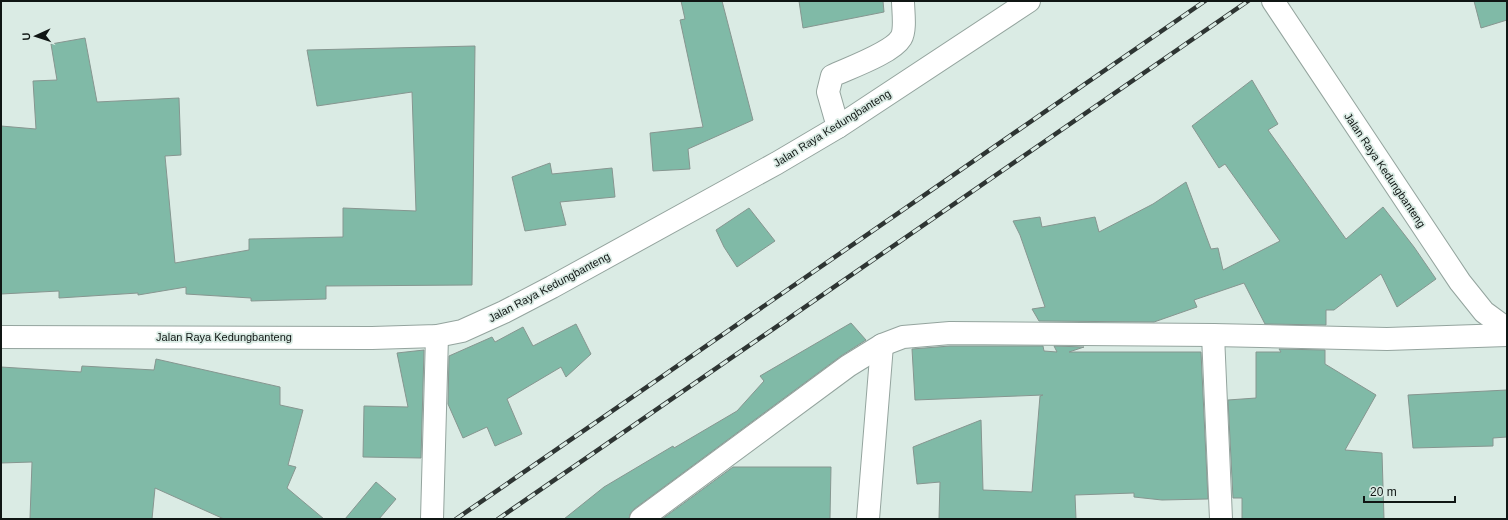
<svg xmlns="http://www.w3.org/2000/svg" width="1508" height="520" font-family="Arial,sans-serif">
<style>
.building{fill:#80baa7;stroke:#869690}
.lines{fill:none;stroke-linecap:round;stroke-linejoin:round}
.minor-casing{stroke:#94a49e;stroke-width:24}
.tertiary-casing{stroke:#94a49e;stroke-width:24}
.minor{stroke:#fff;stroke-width:22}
.tertiary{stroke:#fff;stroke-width:22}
.rail-casing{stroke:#2e3533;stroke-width:4.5}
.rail{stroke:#daebe4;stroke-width:3;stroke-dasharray:9;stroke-linecap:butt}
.labels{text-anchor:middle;stroke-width:3.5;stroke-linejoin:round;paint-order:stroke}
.street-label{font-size:11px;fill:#101614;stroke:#daebe4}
</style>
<rect width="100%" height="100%" fill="#daebe4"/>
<!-- building -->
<g class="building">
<polygon points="681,1 722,1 753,120 688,149 690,169 653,171 650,133 703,127 680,20 685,19"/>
<polygon points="799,1 883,1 884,12 803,28"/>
<polygon points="1474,1 1507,1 1507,20 1481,28"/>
<polygon points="85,38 97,102 179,98 181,155 165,156 175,263 249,250 249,239 343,237 343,208 416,211 412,92 317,106 307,50 475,46 472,285 326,286 326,299 251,301 251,298 186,294 186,287 138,295 138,293 59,298 59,291 1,294 1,126 36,129 33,81 57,80 51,44"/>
<polygon points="1252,80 1278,124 1268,130 1346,239 1383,207 1414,247 1436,279 1397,307 1381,274 1334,310 1326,310 1326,325 1265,324 1244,283 1194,300 1197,307 1154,322 1039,321 1032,309 1045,307 1020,235 1013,221 1040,217 1042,227 1095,217 1099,232 1153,204 1186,182 1211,249 1218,248 1223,270 1280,241 1225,164 1219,168 1192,126"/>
<polygon points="550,163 552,174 612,168 615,197 560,202 566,225 525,231 512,177"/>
<polygon points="749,208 775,241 737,267 724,247 716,230"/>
<polygon points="851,323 866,340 841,356 634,509 630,514 629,519 564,519 604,487 673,446 674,448 737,411 764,381 760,376"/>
<polygon points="576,324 591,354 566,377 561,367 507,399 522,434 495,446 487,427 463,438 448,404 449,356 492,337 495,342 523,327 533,346"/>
<polygon points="950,346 1043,346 1044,351 1057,352 1054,346 1084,347 1069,352 1201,352 1208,499 1162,500 1134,497 1134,493 1075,495 1076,519 939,519 940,482 917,484 913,447 981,420 983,490 1032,492 1040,396 1043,395 915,400 912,349"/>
<polygon points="1279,349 1325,350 1325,364 1376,395 1345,450 1382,453 1384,519 1242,519 1242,498 1233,498 1228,400 1256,398 1256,352 1281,352"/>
<polygon points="424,350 421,458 363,457 364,406 408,407 397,353"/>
<polygon points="156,359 280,387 280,405 303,410 288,465 296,467 287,488 324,519 224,519 155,488 152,519 30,519 32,462 1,463 1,367 81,372 82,366 154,370"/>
<polygon points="1507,390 1507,437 1493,438 1493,446 1413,448 1408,395"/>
<polygon points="733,467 831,467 830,519 662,519"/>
<polygon points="376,482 396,499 379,519 345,519"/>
</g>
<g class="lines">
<defs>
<g id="minor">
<path d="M838,127L828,92L832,76C849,68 892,53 901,38C906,30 903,10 903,1"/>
<polyline points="1213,335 1221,519"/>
<polyline points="432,519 437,336"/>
<polyline points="641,519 848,366 882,345 903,337 950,333 1213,335 1387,339 1507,335"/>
<polyline points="868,519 882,345"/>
</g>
<g id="tertiary">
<polyline points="1273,1 1460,282 1484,312 1507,329"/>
<polyline points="1,337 372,338 437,336 462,331 504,312 552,287 777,163 838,127 1029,1"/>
</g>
</defs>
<!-- minor casing -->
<use href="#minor" class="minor-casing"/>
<!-- tertiary casing -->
<use href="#tertiary" class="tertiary-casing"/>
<!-- minor -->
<use href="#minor" class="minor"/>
<!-- tertiary -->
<use href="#tertiary" class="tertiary"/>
<defs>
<g id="rail">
<polyline points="456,519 1205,1"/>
<polyline points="498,519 1248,1"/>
</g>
</defs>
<!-- rail casing -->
<use href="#rail" class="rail-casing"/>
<!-- rail -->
<use href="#rail" class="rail"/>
</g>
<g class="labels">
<!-- street labels -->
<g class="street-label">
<text transform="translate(832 128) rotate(-32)" y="4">Jalan Raya Kedungbanteng</text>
<text transform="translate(1385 170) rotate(56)" y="4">Jalan Raya Kedungbanteng</text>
<text transform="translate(549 287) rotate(-28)" y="4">Jalan Raya Kedungbanteng</text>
<text x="224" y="341">Jalan Raya Kedungbanteng</text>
</g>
</g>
<!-- border -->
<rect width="1508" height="520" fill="none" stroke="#101614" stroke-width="4"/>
<!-- north arrow -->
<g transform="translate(36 36) rotate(267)" stroke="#daebe4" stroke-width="3" paint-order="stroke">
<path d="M0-3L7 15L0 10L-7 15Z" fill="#101614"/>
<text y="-6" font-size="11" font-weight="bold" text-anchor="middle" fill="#101614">U</text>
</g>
<!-- scale -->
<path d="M1364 496v6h91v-6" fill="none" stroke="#101614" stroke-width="2"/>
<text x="1370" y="496" font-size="12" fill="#101614" stroke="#daebe4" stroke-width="3" paint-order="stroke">20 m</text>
</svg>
